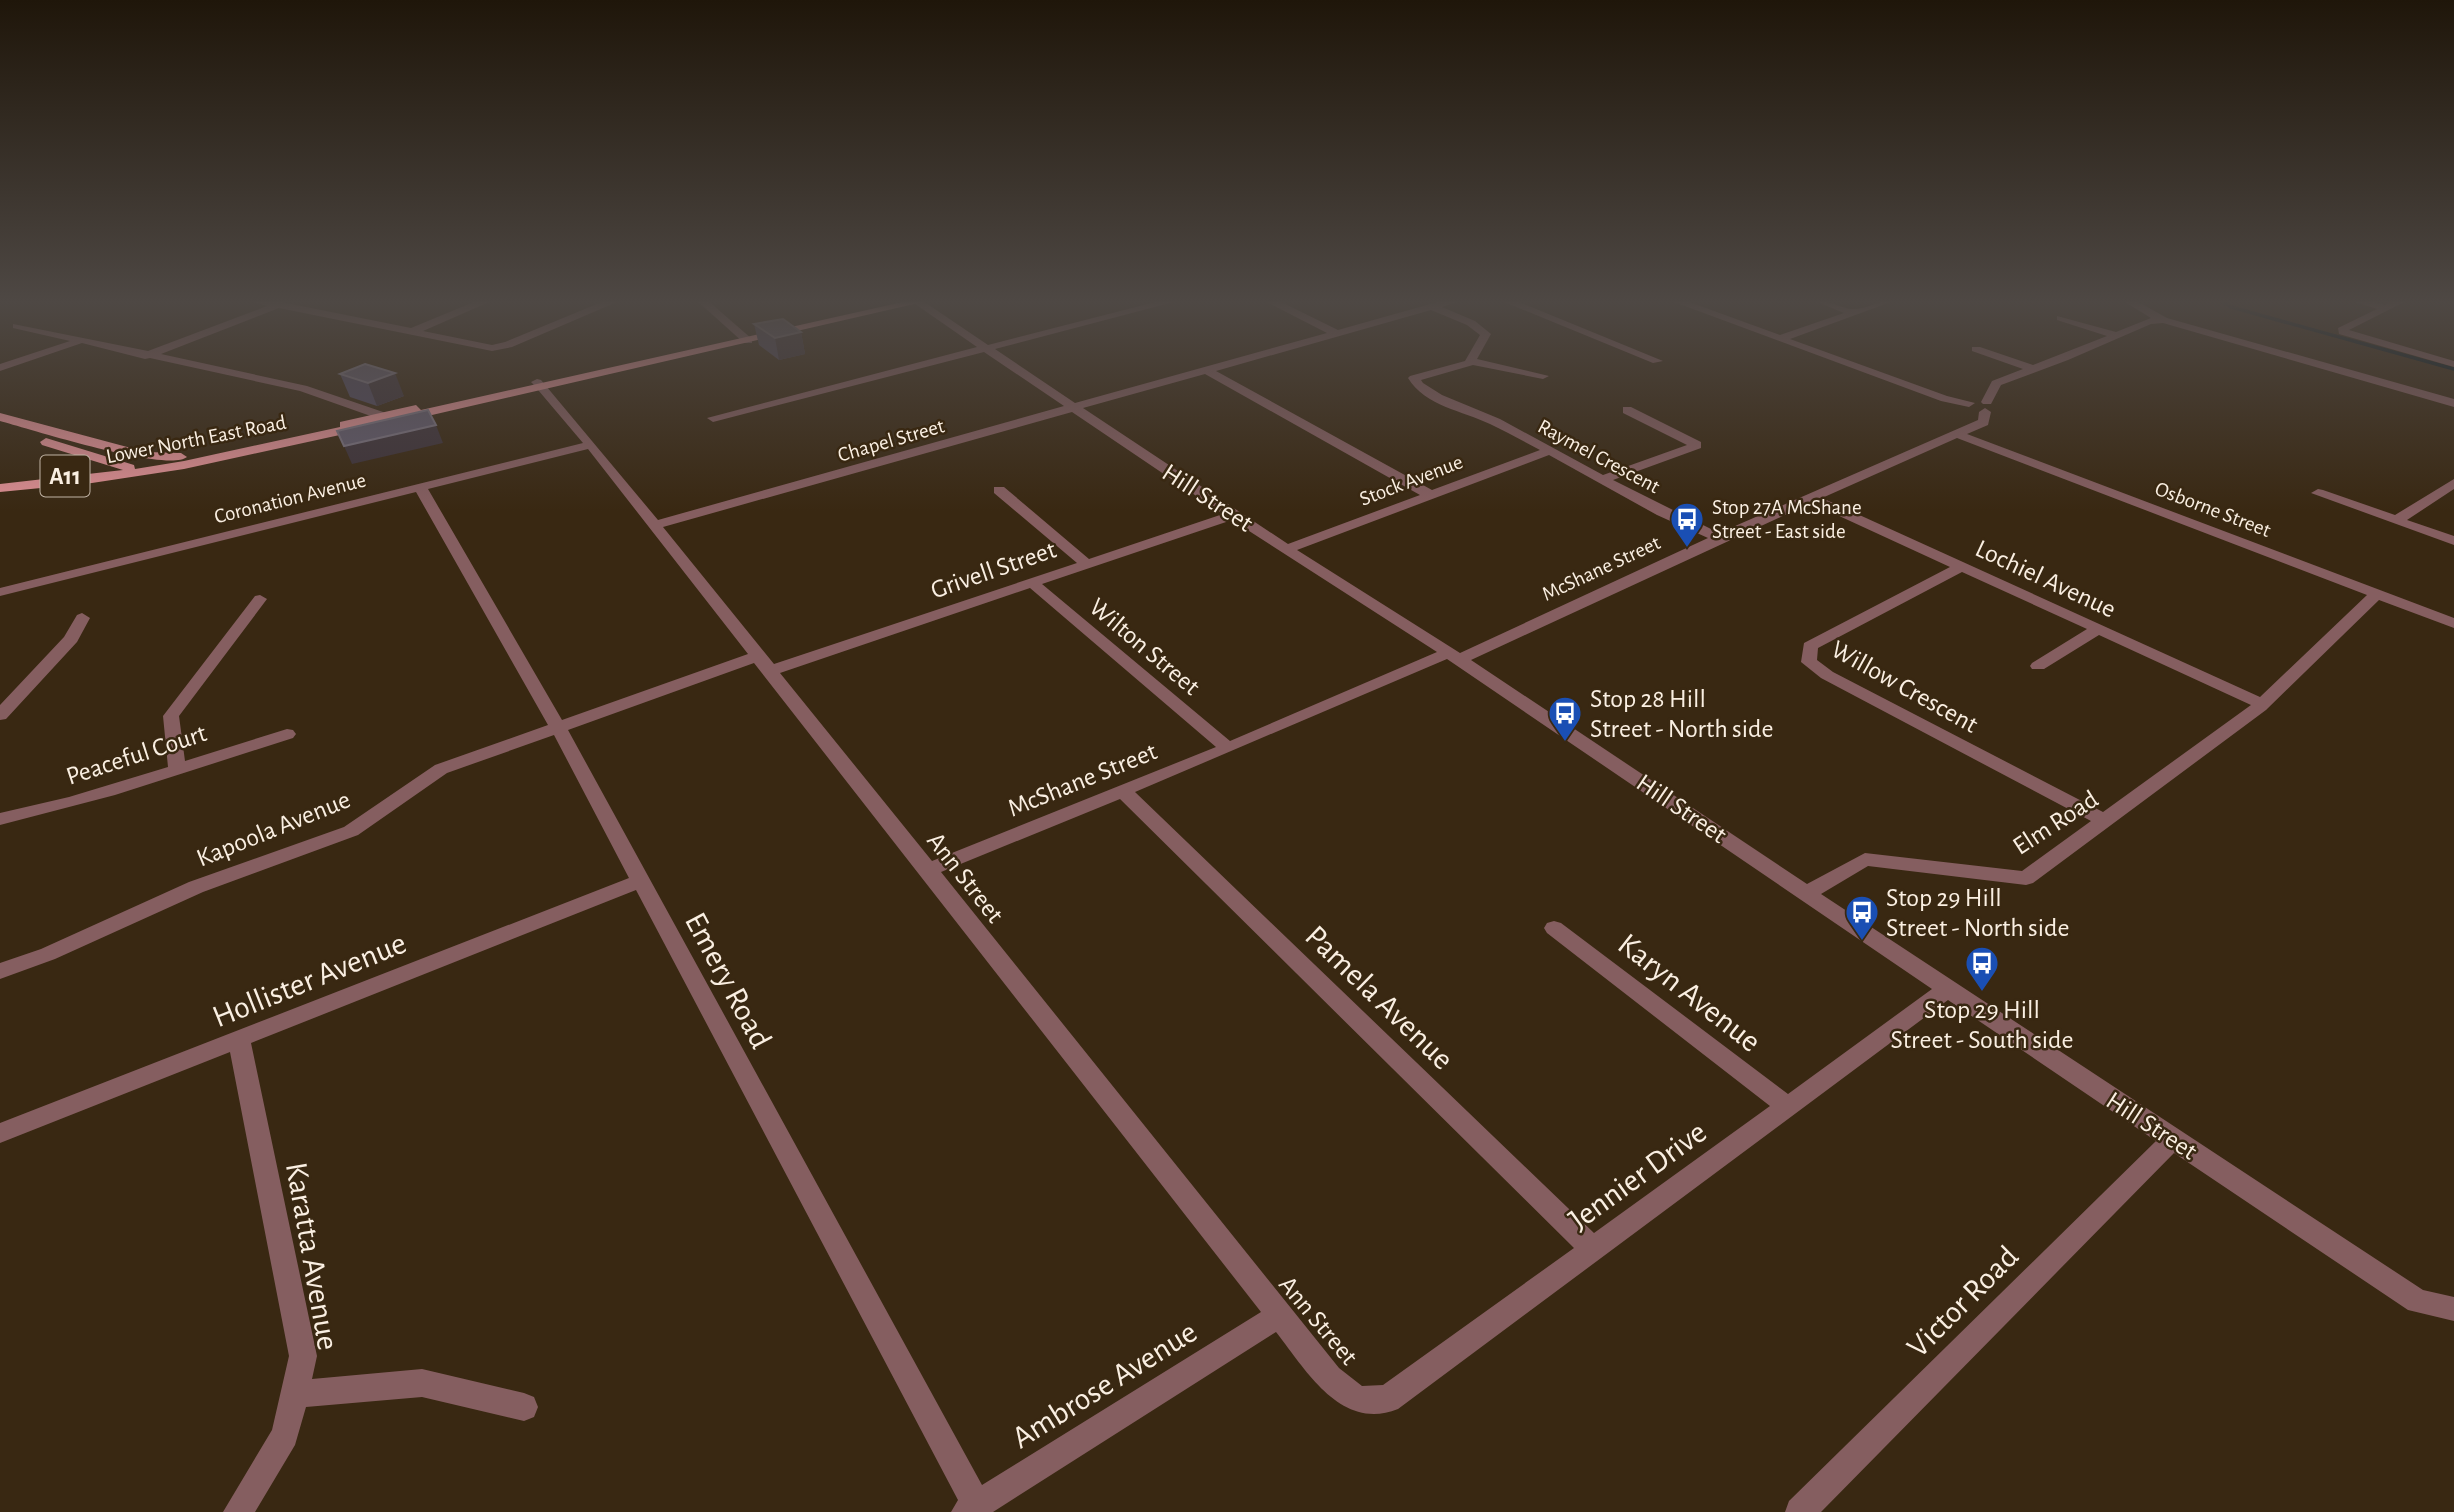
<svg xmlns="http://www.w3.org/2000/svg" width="2454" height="1512" font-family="'Alegreya Sans',sans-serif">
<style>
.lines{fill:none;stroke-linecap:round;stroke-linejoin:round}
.stream{stroke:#02171f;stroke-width:3.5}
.minor{fill:#855e60;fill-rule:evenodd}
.primary{fill:#dd8e92;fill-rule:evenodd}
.wall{fill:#4f485e}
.shaded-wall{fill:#3e333a}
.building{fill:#615a6c;stroke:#79717f;stroke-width:2}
.labels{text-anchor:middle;stroke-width:5;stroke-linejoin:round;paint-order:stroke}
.far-street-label{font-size:21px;fill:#faefe2;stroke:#392812}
.far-poi-label{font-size:21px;fill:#faefe2;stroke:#392812;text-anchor:start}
.shield{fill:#392812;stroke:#c0b3a4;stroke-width:2}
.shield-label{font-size:24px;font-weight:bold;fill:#faefe2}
.street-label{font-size:26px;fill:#faefe2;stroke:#392812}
.poi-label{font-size:26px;fill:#faefe2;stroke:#392812;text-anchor:start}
.near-street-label{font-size:32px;fill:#faefe2;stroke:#392812}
</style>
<rect width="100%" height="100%" fill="#392812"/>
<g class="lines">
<!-- stream -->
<polyline class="stream" points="2217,299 2231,307 2454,369"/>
<!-- minor -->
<g class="minor">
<polygon points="244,299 266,299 411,328 481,299 496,299 423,331 492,345 505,342 609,299 624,299 512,347 492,351 279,308 161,354 307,386 386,413 386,419 382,420 300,391 150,358 145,359 82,343 0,371 0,364 70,341 13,328 13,324 148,351 267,306"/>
<polygon points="695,299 706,299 752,339 752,343 744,343"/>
<path d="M908,299H920L988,345L1167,299H1185L995,349L1075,403L1327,333L1261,299H1275L1338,330L1448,299H1466L1442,307L1475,321L1491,334L1477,359L1549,376L1543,379L1473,365L1421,380L1423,383L1442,395L1500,419L1603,475L1687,445L1623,413V407H1631L1701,442V448L1613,480L1719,533L1978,420L1979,412L1985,408L1991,412L1988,425L1967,434L2454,618V628L2379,600L2266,710L2033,883L2026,885L1868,866L1821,894L2423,1290L2454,1297V1321L2408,1310L2174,1153L1821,1512H1785L1789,1501L2156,1141L1948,1000L1398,1409C1341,1432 1306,1370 1276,1332L993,1512H951L958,1500L636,890L251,1043L317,1356L312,1379L422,1369L524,1393L534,1397L538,1407L534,1417L524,1421L422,1397L306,1407L295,1445L255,1512H223L272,1430L289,1356L230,1052L0,1143V1123L629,878L554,735L447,773L358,835L203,892L55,959L0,979V963L41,949L189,882L344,827L435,765L548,725L416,492L0,596V588L583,443L533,384L531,382L537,379L541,380L658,520L1064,406L984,352L713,422L707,418L977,347ZM1431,310L1467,325L1480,335L1465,361L1410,376L1408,378C1425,406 1463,411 1490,424C1507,432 1523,441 1540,450L1432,490L1216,371ZM1205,374L1420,495L1288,544L1083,408ZM1072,412L1223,514L1089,559L1004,487H994V493L1077,563L774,664L663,527ZM1957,438L2367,595L2260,697L1822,498ZM588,449L748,654L562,720L428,489ZM1549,455L1657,515L1708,538L1460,653L1297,550ZM1811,503L1950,567L1804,643L1801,662L1821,678L2091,821L2022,871L1865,853L1807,884L1471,660ZM1232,520L1437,652L1230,741L1042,584ZM1962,572L2087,629L2032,663L2030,666L2032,669H2044L2099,635L2251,705L2103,812L1833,672L1817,660L1818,648ZM1030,588L1216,747L932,861L780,673ZM1447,659L1932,989L1788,1094L1561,923L1554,921L1547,923L1544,928L1547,933L1770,1106L1594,1233L1135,792ZM754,663L1261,1312L982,1485L568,730ZM1120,799L1574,1248L1383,1385L1362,1386L1339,1368L941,872Z"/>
<polygon points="1497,299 1512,299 1663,361 1653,363"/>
<path d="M1666,299H1681L1780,335L1844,313L1810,299C1827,299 1845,310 1854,309C1869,309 1880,299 1899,299L1790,339L1947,396L1975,403L1969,407L1941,401Z"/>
<polygon points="2120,299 2133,299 2167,318 2454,399 2454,407 2163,323 2151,324 2068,360 2001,385 1991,404 1983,404 1981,402 1992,381 2023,369 1972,351 1972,347 1980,347 2033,365 2107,336 2057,320 2057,316 2116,332 2151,318"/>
<polygon points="2346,299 2364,299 2385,305 2396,299 2410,299 2349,330 2454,361 2454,367 2339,334 2338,328 2377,309"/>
<polygon points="2454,479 2454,489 2407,520 2454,536 2454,545 2311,493 2318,489 2323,490 2395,515"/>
<polygon points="260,595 267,599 179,716 185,761 287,729 293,730 296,734 293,738 115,795 0,825 0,813 69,797 168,767 163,716 255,596"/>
<polygon points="82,613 90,618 77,642 6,719 0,720 0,705 64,637 77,615"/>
</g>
<!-- primary -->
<g class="primary">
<polygon points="916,299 936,299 406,421 401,416 362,425 362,430 358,431 184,469 92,483 0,492 0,484 123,470 42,445 40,442 46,438 134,465 135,469 184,461 340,427 340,422 416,405 421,410"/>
<path d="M0,413L146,452L181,453L187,457C167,473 30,429 0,421Z"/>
</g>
</g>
<!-- wall -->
<g class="wall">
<polygon points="754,324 801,332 805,354 779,360 759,345"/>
<polygon points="365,364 404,396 377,406 350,397 340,374"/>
</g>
<!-- shaded-wall -->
<g class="shaded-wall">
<polygon points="801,332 805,354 779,360 775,338"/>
<polygon points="395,373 404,396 377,406 368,383"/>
<polygon points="436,425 443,443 352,464 344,446"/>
</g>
<!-- building -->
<g class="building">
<polygon points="783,319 801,332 775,338 754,324"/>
<polygon points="365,364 395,373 368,383 340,374"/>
<polygon points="428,410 436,425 344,446 337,431"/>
</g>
<!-- sky -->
<linearGradient id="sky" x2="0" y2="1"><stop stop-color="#1f160a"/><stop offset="0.59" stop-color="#4e4844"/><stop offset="1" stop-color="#4e4844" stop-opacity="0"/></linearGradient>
<rect width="2454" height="511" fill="url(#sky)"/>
<!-- icons -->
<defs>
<symbol id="bus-pin" viewBox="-11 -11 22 30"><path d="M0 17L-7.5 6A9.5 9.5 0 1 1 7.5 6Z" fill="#1a4fb4" stroke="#392812"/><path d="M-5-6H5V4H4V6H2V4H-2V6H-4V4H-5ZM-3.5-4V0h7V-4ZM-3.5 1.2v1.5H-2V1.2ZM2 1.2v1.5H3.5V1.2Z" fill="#fff"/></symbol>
</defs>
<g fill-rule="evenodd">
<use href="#bus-pin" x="1668" y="500" width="38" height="52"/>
<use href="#bus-pin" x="1546" y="694" width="38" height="52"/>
<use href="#bus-pin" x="1843" y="893" width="38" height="52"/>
<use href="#bus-pin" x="1963" y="944" width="38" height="52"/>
</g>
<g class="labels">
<!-- far-street labels -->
<g class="far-street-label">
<text transform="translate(196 439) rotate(-11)" y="7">Lower North East Road</text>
<text transform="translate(891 440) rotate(-16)" y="7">Chapel Street</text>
<text transform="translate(1599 456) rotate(28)" y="7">Raymel Crescent</text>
<text transform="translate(1411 480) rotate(-21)" y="7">Stock Avenue</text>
<text transform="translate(290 498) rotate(-14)" y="7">Coronation Avenue</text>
<text transform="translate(2213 509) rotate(21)" y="7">Osborne Street</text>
<text transform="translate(1601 568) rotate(-25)" y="7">McShane Street</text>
</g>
<!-- far-poi labels -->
<g class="far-poi-label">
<text x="1712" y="514">Stop 27A McShane<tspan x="1712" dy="24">Street - East side</tspan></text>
</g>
<!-- shield labels -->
<rect class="shield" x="40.5" y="455.5" width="49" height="41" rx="5"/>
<g class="shield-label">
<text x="65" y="484">A11</text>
</g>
<!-- street labels -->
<g class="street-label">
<text transform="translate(1208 497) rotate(33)" y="9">Hill Street</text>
<text transform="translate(993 569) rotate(-19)" y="9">Grivell Street</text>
<text transform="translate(2046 578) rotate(25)" y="9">Lochiel Avenue</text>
<text transform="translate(1145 646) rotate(40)" y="9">Wilton Street</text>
<text transform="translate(1905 686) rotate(29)" y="9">Willow Crescent</text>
<text transform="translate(136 754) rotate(-18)" y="9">Peaceful Court</text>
<text transform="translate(1082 779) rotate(-22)" y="9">McShane Street</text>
<text transform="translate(1682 808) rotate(34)" y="9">Hill Street</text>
<text transform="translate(2055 822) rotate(-33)" y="9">Elm Road</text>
<text transform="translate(273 828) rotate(-22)" y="9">Kapoola Avenue</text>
<text transform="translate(966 877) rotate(52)" y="9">Ann Street</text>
<text transform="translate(2152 1125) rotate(33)" y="9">Hill Street</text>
<text transform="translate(1319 1320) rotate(50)" y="9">Ann Street</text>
</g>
<!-- poi labels -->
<g class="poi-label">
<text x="1590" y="707">Stop 28 Hill<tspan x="1590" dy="30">Street - North side</tspan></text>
<text x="1886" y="906">Stop 29 Hill<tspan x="1886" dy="30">Street - North side</tspan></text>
<text x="1982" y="1018" text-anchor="middle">Stop 29 Hill<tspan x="1982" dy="30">Street - South side</tspan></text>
</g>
<!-- near-street labels -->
<g class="near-street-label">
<text transform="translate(309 979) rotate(-22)" y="11">Hollister Avenue</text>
<text transform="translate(729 980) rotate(62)" y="11">Emery Road</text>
<text transform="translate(1690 992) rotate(38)" y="11">Karyn Avenue</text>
<text transform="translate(1380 997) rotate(44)" y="11">Pamela Avenue</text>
<text transform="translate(1637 1175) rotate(-36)" y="11">Jennier Drive</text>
<text transform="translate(313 1256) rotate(80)" y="11">Karatta Avenue</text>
<text transform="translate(1962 1301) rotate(-45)" y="11">Victor Road</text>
<text transform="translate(1104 1384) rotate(-32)" y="11">Ambrose Avenue</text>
</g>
</g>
</svg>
